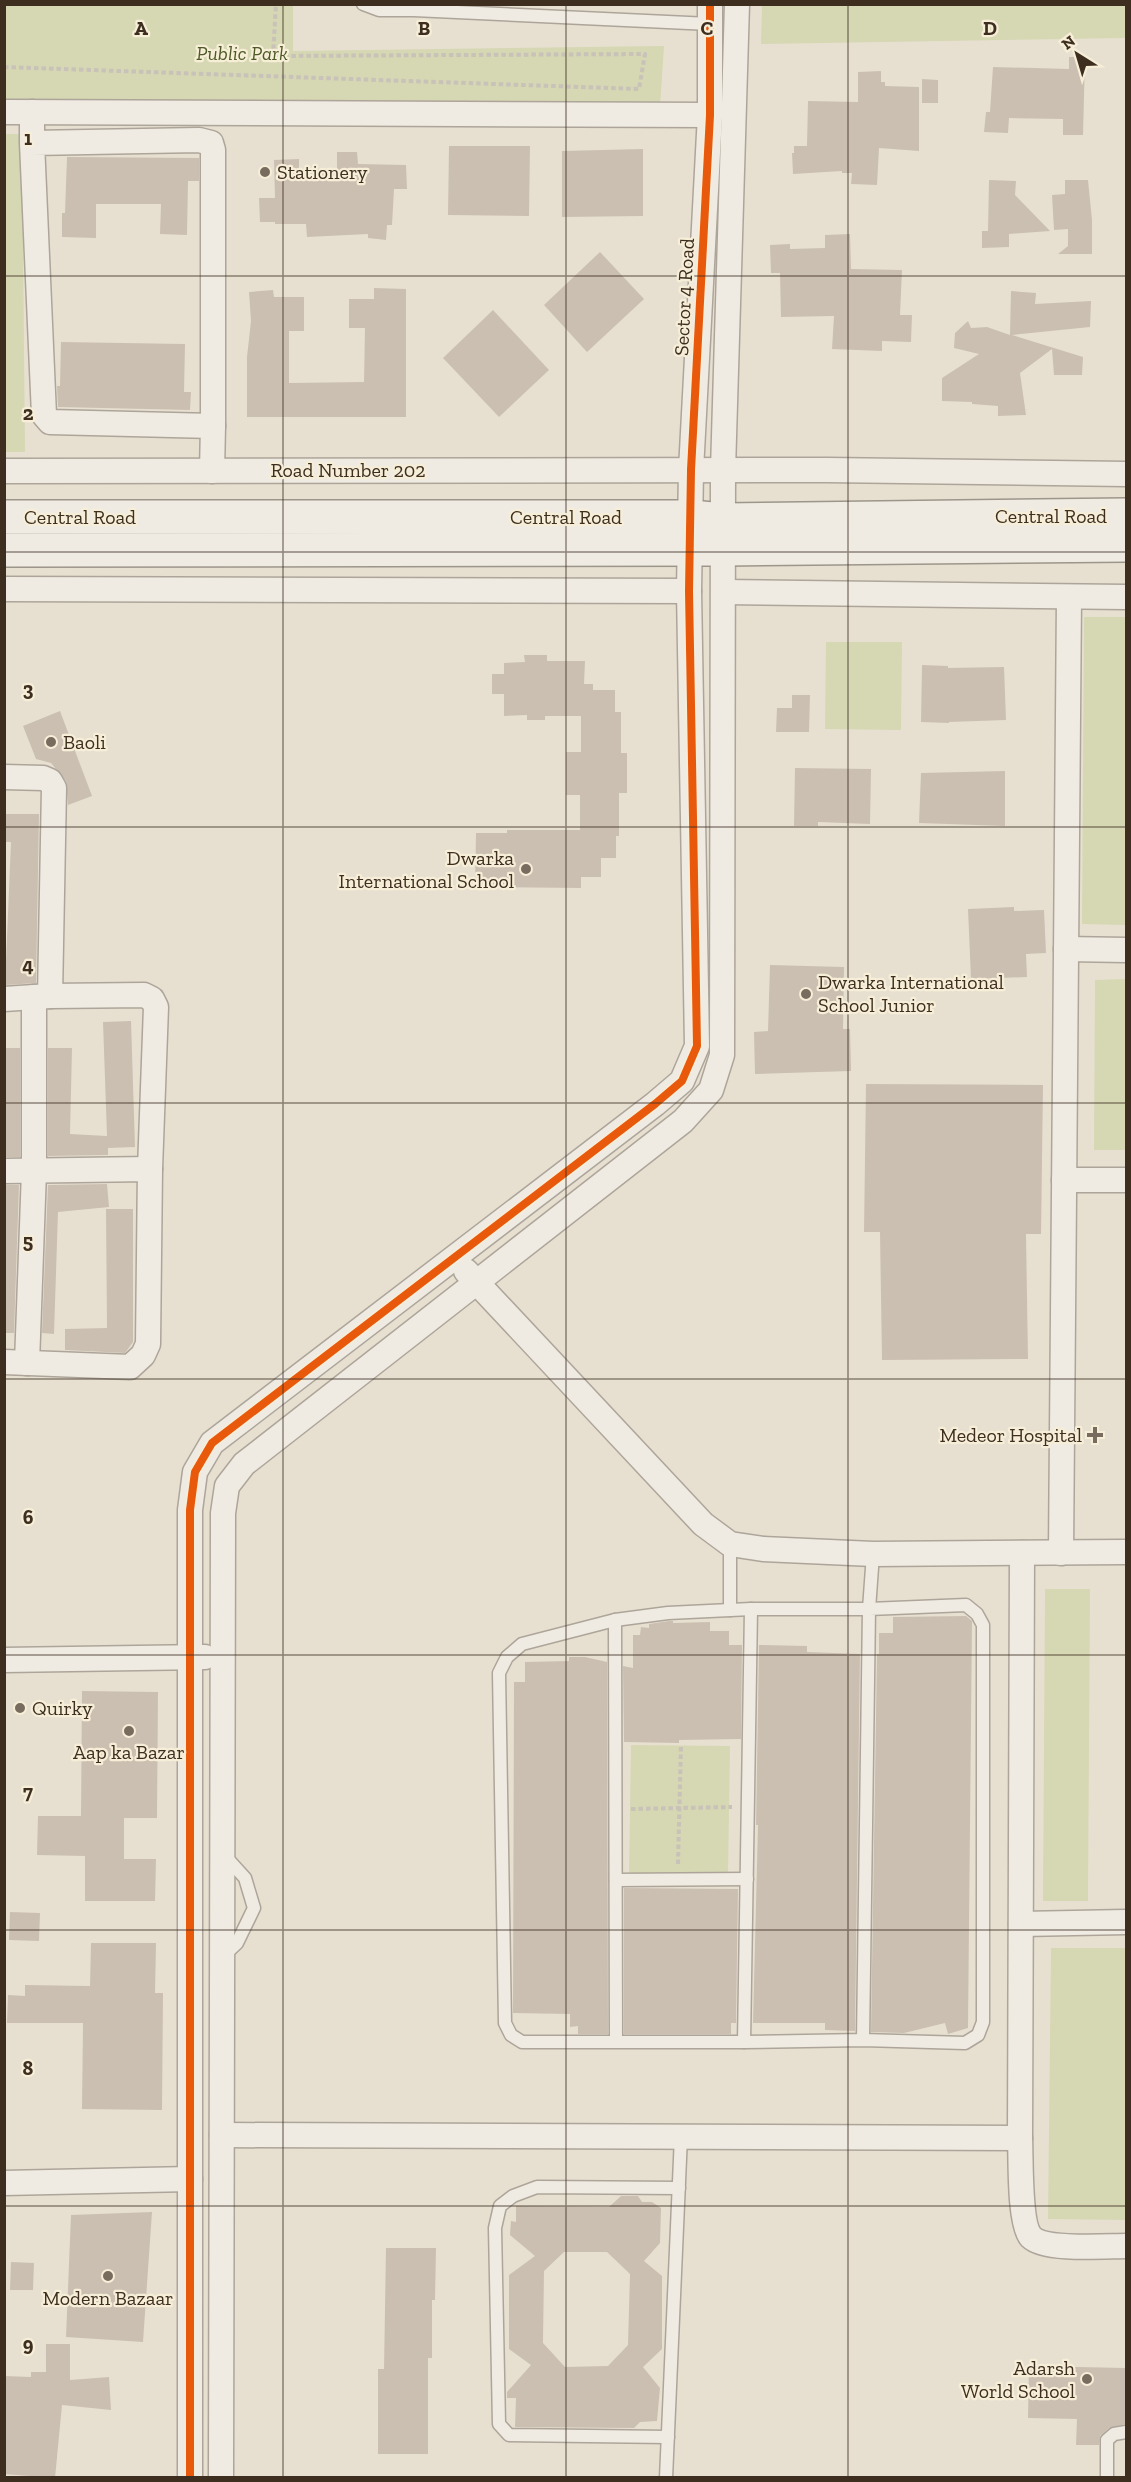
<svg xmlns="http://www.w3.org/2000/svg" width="1131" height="2482" font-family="'Zilla Slab',serif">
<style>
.green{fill:#d6d7b3}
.building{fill:#cbbfb2;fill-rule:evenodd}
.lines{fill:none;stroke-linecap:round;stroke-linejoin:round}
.service-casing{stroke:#ada599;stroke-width:15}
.minor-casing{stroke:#ada599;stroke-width:27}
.secondary-casing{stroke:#9c958a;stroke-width:36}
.path{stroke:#c8c2b9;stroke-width:4;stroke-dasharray:4.5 3;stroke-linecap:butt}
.service{stroke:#efebe3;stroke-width:12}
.minor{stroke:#efebe3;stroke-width:24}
.secondary{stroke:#efebe3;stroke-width:33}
.cycleway-casing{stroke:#f7eed8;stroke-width:11}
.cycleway{stroke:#e8590c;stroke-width:8}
.grid{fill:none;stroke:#3d2e20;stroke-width:1.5;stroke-opacity:0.55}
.poi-dot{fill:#786c5e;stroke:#f7eed8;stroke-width:2}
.labels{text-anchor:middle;stroke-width:4.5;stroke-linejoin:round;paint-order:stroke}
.park-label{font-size:20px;font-style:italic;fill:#4d5a26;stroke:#f7eed8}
.poi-label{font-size:20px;fill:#3d2e20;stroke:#f7eed8;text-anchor:start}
.street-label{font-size:20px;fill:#3d2e20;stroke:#f7eed8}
.grid-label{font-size:20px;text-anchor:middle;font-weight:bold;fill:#3d2e20;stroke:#f7eed8;stroke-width:4.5;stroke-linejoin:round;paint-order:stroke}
</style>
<rect width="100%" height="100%" fill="#e7e0d1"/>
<!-- green -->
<g class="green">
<polygon points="5,5 293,5 293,51 664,46 660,106 5,100"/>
<polygon points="762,5 1126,5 1126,38 761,44"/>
<polygon points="4,134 22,134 25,452 5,452"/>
<polygon points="1084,617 1126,617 1126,925 1082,924"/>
<polygon points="826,642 902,642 901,730 825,729"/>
<polygon points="1126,979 1126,1150 1094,1150 1095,980"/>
<polygon points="1045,1589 1090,1589 1088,1901 1043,1901"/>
<polygon points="631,1745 730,1746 728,1876 629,1875"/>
<polygon points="1051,1948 1126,1948 1126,2220 1048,2219"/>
</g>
<!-- building -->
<g class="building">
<polygon points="1069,57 1085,57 1083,135 1063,135 1063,119 1009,118 1008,133 984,132 986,112 990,112 993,67 1069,69"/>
<polygon points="881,71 881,82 885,82 885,86 919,87 919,151 879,148 877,185 851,184 852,173 842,173 842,171 793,174 792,153 794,153 794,146 807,146 808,101 858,102 858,72"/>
<polygon points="922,79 938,80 938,103 922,103"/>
<polygon points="449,146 530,146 529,216 448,215"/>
<polygon points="643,149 643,216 562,217 562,151"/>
<polygon points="337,152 357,152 358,164 406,165 407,189 394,189 392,225 387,225 386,240 368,238 368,234 307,237 306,224 275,224 275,222 260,222 259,198 275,198 274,160 299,159 299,168 337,170"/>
<polygon points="67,157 199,158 199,181 188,181 187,235 160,234 161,204 96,204 96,238 62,237 62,213 65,213"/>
<polygon points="989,180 1016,181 1015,195 1050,231 1009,234 1009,247 982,248 982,231 988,231"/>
<polygon points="1065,180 1088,180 1092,220 1092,254 1058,254 1068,246 1068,229 1054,230 1052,195 1065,194"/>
<polygon points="850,234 851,269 902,270 900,315 912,315 911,342 882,341 882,351 832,349 834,316 781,317 780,273 771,273 770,245 790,244 790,249 825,248 825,235"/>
<polygon points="600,252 644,299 587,352 544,305"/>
<polygon points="374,288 406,289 406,417 247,417 247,357 251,321 249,292 273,290 274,297 304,297 304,331 289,331 289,383 364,382 365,328 349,328 349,299 374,299"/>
<polygon points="1011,291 1036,293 1035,304 1091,301 1090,327 1012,335 1083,357 1082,375 1054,375 1052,349 1020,373 1026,415 998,416 998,406 972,404 972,402 942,401 942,378 979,354 954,348 955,333 968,321 971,328 987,327 1010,335"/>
<polygon points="493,310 549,370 499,417 443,358"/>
<polygon points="61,342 185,344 184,392 191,392 190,410 58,407 57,386 60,386"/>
<polygon points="524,655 547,655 547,661 585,661 584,684 593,684 593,690 615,690 615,712 621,712 621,753 627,753 627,793 619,793 619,836 616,836 616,858 601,858 601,877 581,877 581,888 475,887 476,833 507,833 507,830 580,830 580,795 566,795 566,752 581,752 581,716 545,716 545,720 527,720 527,715 504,716 504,694 492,694 492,674 504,674 504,663 525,662"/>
<polygon points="922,665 948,666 948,668 1004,667 1006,720 949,722 949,723 921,722"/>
<polygon points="792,695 810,695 809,732 776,732 777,708 792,708"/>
<polygon points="60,711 92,796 68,805 66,781 51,763 36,759 23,726"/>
<polygon points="795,768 871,769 870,824 818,822 818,826 794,826"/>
<polygon points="1005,771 1005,826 919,823 921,773"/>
<polygon points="4,814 39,814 36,983 5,985 11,842 4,842"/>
<polygon points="1014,907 1014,911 1044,910 1046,953 1026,954 1027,977 971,979 968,909"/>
<polygon points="770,965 844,967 843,1029 850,1029 851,1071 755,1074 754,1032 768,1031"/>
<polygon points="131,1021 135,1147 108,1148 108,1155 48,1156 48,1048 72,1048 70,1134 107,1136 103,1022"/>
<rect x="4" y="1048" width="16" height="109"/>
<polygon points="866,1084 1043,1085 1041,1234 1026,1234 1028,1359 882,1360 880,1232 864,1232"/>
<polygon points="107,1184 109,1207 58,1212 54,1334 42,1333 48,1185"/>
<polygon points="4,1185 19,1185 14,1333 4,1333"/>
<polygon points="106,1209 133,1209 133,1342 125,1353 65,1350 65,1329 107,1328"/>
<polygon points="966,1616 972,1621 968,2028 948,2034 945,2023 904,2033 871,2032 877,1654 879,1654 879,1633 893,1633 893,1617"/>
<polygon points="669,1621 673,1621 673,1623 710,1622 710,1631 729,1631 729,1645 742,1645 741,1739 679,1740 679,1743 624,1742 623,1666 633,1668 633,1635 640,1635 641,1627 649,1628 649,1624"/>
<polygon points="759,1645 807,1646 807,1652 860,1654 855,2031 825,2030 825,2023 753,2023 758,1825 756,1825"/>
<polygon points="569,1657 585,1657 607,1662 608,2034 578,2034 578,2026 570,2027 570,2014 513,2013 514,1682 525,1682 525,1662 569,1661"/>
<polygon points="82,1691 158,1692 157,1818 124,1818 124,1859 156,1859 155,1901 85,1901 85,1856 37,1855 38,1816 81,1816"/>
<polygon points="624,1888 738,1889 736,2023 731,2023 731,2034 624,2034"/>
<polygon points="10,1912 40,1913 39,1941 9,1940"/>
<polygon points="91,1943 156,1943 155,1993 163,1993 162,2110 82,2109 83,2023 7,2023 8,1995 25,1996 25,1985 90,1986"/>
<path d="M621,2196H638L642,2202H652L661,2208L660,2243L644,2261L662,2276V2349L643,2367L660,2388L657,2421L640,2422L634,2428L515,2427L516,2398H507V2392L531,2365L509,2349V2275L535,2256L510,2235L511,2221L516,2222V2206L609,2207ZM564,2252H607L630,2274L628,2345L608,2366L565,2367L543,2343L544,2271Z"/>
<polygon points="152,2212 143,2342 66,2337 71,2215"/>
<polygon points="386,2248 436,2248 435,2300 432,2300 432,2358 428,2358 428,2454 378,2454 378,2369 384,2369"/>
<polygon points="11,2262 34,2263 33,2290 10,2290"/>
<polygon points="46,2344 70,2344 70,2380 109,2377 111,2410 62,2405 55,2478 4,2474 4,2376 31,2377 31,2372 46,2372"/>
<polygon points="1029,2366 1126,2368 1126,2424 1109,2428 1100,2436 1099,2445 1076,2445 1077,2419 1028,2418"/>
</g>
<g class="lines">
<defs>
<g id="service">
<polyline points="363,4 379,10 414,10 710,24"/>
<polyline points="730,1544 730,1610"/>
<polyline points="615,1620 616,2041"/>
<polyline points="616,1880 747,1879"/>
<polyline points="222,1957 237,1943 254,1908 245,1878 225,1856"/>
<polyline points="863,2040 869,1609 966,1605 977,1614 983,1625 983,2022 978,2035 965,2043 863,2040 744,2042 751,1609 869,1609 873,1554"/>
<polyline points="744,2042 522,2042 511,2035 505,2023 499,1673 507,1657 522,1644 615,1620 668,1613 751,1609"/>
<polyline points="668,2437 509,2435 499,2424 495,2228 500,2206 513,2196 537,2187 679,2188"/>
<polyline points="666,2478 681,2136"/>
<polyline points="1107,2478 1107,2440 1114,2434 1126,2432"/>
</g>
<g id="minor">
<polyline points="4,112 710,115"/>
<polyline points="32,112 32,143 44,415 50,422 213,426 213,150 211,143 199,140 32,143"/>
<polyline points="4,471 827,470 1126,474"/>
<polyline points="212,471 213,426"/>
<polyline points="4,589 689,591"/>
<polyline points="724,592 1126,597"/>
<polyline points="4,777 43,778 50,781 54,788 50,996 144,995 152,999 156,1007 150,1169"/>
<polyline points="1066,949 1126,950"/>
<polyline points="4,999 50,996"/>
<polyline points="4,1171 150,1169 148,1344 143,1355 130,1367 4,1362"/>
<polyline points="1064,1180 1126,1180"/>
<polyline points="466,1271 703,1524 730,1544 763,1549 873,1554 1126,1552"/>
<polyline points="27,1363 34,1171 34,997"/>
<path d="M1022,1553L1020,2138C1021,2158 1019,2224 1031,2237C1045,2251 1106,2246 1126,2246"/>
<polyline points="1061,1553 1069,597"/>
<polyline points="4,1660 205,1657"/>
<polyline points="1021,1924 1126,1922"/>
<polyline points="222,2135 1020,2138"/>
<polyline points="4,2183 190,2179"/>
<polyline points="190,2478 190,1510 195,1472 212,1443 655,1104 682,1081 697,1046 689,591 691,470 710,115 710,4"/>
<polyline points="221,2478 223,1513 227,1486 244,1464 683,1121 711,1090 722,1055 723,470 737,4"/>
</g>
<g id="secondary">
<polyline points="4,517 691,517 723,520 1126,515"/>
<polyline points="4,550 724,549 1126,545"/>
</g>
</defs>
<!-- service casing -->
<use href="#service" class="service-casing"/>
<!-- minor casing -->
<use href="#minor" class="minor-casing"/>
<!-- secondary casing -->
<use href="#secondary" class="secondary-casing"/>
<!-- path -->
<g class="path">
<polyline points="4,67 639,89 645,54 273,56 276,4"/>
<polyline points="631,1809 732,1807"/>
<polyline points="678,1864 681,1745"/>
</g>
<!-- service -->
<use href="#service" class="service"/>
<!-- minor -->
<use href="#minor" class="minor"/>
<!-- secondary -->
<use href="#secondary" class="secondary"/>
<defs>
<polyline id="cycleway" points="190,2478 190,1510 195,1472 212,1443 655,1104 682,1081 697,1046 689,591 691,470 710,115 710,4"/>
</defs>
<!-- cycleway casing -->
<use href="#cycleway" class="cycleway-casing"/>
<!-- cycleway -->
<use href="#cycleway" class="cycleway"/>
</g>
<!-- grid -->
<path class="grid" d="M283,4V2478M566,4V2478M848,4V2478M4,276H1126M4,552H1126M4,827H1126M4,1103H1126M4,1379H1126M4,1655H1126M4,1930H1126M4,2206H1126"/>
<!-- markers -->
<g class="poi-dot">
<circle cx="265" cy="172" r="6"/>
<circle cx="51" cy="742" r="6"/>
<circle cx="526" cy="869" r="6"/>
<circle cx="806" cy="994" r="6"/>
<path d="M1092 1426h6v6h6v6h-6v6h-6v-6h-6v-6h6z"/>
<circle cx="20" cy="1708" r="6"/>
<circle cx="129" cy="1731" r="6"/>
<circle cx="108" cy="2276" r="6"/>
<circle cx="1087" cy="2379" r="6"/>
</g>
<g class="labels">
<!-- park labels -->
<g class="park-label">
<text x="242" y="60">Public Park</text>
</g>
<!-- poi labels -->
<g class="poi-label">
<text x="277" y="179">Stationery</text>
<text x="63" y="749">Baoli</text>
<text x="514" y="865" text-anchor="end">Dwarka<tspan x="514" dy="23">International School</tspan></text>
<text x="818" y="989">Dwarka International<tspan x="818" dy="23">School Junior</tspan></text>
<text x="1082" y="1442" text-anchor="end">Medeor Hospital</text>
<text x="32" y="1715">Quirky</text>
<text x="129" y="1759" text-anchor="middle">Aap ka Bazar</text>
<text x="108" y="2305" text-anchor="middle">Modern Bazaar</text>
<text x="1075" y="2375" text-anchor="end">Adarsh<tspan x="1075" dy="23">World School</tspan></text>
</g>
<!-- street labels -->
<g class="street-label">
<text transform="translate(684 297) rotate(-87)" y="7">Sector 4 Road</text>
<text x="348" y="477">Road Number 202</text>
<text x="1051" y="523">Central Road</text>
<text x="80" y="524">Central Road</text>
<text x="566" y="524">Central Road</text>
</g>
</g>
<g class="grid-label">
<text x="141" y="35">A</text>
<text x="424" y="35">B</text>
<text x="707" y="35">C</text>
<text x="990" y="35">D</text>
<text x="28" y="145">1</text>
<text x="28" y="420">2</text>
<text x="28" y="696">3</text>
<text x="28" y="972">4</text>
<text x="28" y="1248">5</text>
<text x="28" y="1524">6</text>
<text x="28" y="1799">7</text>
<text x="28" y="2075">8</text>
<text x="28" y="2351">9</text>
</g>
<!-- border -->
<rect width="1131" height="2482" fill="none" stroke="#3d2e20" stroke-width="12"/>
<!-- north arrow -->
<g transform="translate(1077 54) rotate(323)" stroke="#f7eed8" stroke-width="4.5" paint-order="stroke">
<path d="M0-4.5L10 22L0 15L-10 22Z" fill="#3d2e20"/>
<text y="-9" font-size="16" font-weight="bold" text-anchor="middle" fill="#3d2e20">N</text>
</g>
</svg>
